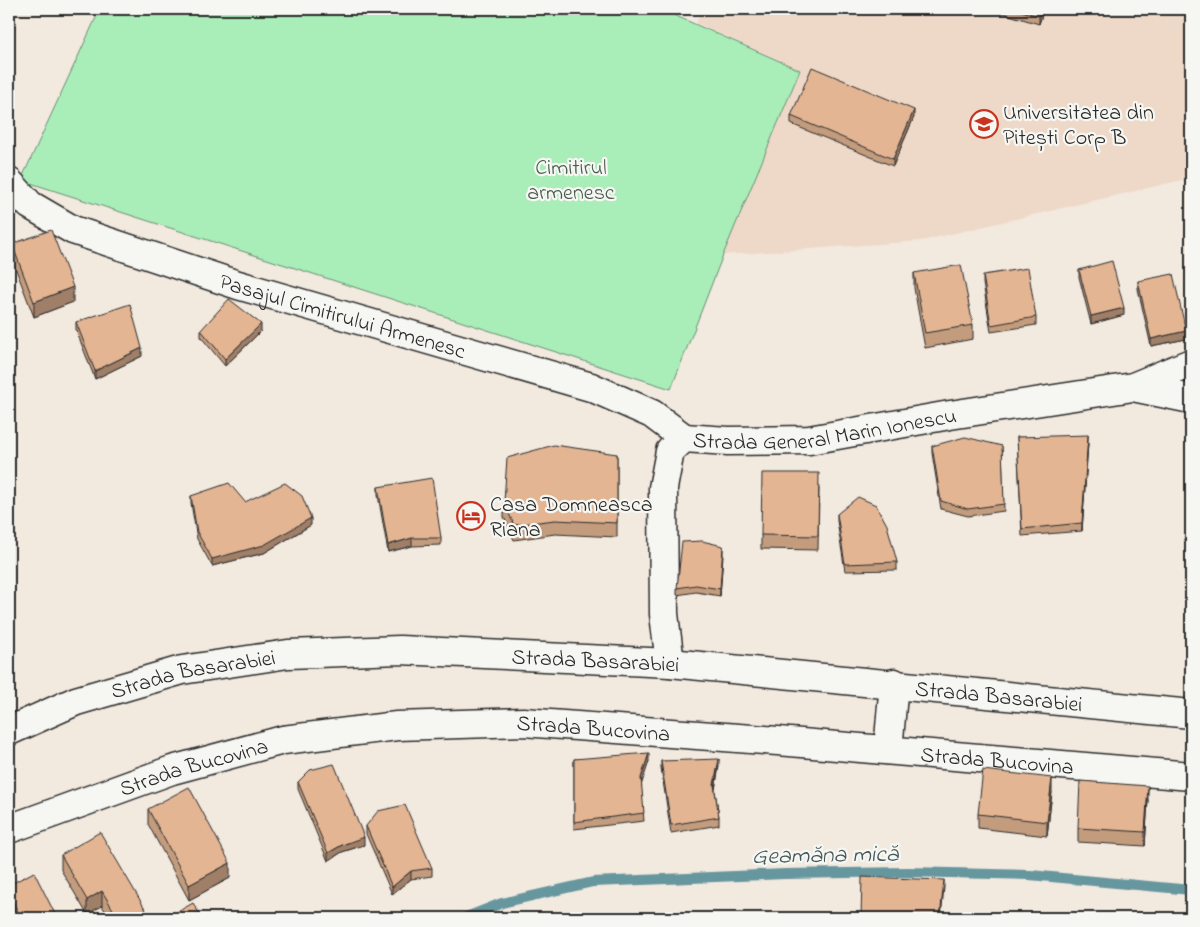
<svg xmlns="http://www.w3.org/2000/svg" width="1200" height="927" font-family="'Indie Flower',sans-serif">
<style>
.built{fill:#eed9c8}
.green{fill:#a9eeb9;stroke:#6a8c72}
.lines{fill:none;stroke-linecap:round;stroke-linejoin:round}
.stream{stroke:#66969e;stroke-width:10}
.minor-casing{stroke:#2b2b2b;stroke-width:31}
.primary-casing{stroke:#2b2b2b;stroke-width:31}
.minor{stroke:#f6f6f2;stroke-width:28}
.primary{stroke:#f6f6f2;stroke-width:28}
.wall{fill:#c39c7e;stroke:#2b2b2b}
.shaded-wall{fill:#9f7f67;stroke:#2b2b2b}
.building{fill:#e3b593;stroke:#2b2b2b}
.labels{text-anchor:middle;stroke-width:4.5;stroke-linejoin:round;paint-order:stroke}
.poi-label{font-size:22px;fill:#2b2b2b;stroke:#f6f6f2;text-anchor:start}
.park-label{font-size:22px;fill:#4a5c4e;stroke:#f6f6f2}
.street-label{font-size:22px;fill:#2b2b2b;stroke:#f6f6f2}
.water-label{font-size:24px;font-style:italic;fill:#44585b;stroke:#f6f6f2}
</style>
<rect width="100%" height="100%" fill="#f2e9df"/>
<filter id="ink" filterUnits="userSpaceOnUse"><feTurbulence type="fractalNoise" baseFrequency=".02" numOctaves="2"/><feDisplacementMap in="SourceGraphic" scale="10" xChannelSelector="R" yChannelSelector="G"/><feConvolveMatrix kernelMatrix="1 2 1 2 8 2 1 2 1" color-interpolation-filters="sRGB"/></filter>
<g filter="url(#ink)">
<!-- built -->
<polygon class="built" points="702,9 1191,9 1191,178 921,241 723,255 800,70 696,23"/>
<!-- green -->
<polygon class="green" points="100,9 660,9 800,70 723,255 671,389 21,180"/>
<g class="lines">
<!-- stream -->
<polyline class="stream" points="464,918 502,903 593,882 785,874 908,872 1030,875 1191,890"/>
<defs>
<g id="minor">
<path id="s1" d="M9,182L30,205L73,230L238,285L591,387L652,414L684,438"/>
<polyline points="1133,387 1191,399"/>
<path id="s2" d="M670,663L664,614L663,488L670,451L684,438L728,441L809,440L950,415L1133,387L1191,363"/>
<polyline points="888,750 894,683"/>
<path id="s3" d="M9,829L172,770L283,740L397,726L523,722L778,741L1191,776"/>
</g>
<g id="primary">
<path id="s4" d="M9,731L76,701L182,670L288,654L400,650L670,663L1191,714"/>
</g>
</defs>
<!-- minor casing -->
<use href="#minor" class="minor-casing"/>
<!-- primary casing -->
<use href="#primary" class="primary-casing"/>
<!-- minor -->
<use href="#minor" class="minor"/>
<!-- primary -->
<use href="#primary" class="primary"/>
</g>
<!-- wall -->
<g class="wall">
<polygon points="989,9 1044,9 1039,24"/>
<polygon points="791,116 914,117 893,166 791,124"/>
<polygon points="12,244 73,302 34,317 12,259"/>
<polygon points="1079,270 1124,315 1091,324 1079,277"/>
<polygon points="914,273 973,325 973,339 925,348 914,288"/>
<polygon points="983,275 1036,317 1036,325 991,332 983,283"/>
<polygon points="1138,281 1186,339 1151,346 1138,289"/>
<polygon points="76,322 142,356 95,379 76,330"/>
<polygon points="201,330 261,331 225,366 201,337"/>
<polygon points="1017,437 1088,443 1082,531 1022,536"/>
<polygon points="932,446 1002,446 1004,511 968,516 941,509 932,453"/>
<polygon points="617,454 617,537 555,534 514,540 504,517 504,502"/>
<polygon points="378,487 441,538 441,545 412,546 388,552 378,495"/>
<polygon points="819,488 818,550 761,549 761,535"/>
<polygon points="191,496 245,502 311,525 264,553 212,566 197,539 191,503"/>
<polygon points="837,514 897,562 897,570 845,571 837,521"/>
<polygon points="723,554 720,596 696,592 677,595 677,588"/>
<polygon points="574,759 649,761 641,784 644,821 574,829"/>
<polygon points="661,761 719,766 715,790 719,817 719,825 671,833 661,768"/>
<polygon points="298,782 364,845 342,852 328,861 298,789"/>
<polygon points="1052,792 1047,836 978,828 978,814"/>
<polygon points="1148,800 1145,846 1078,842 1078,828"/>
<polygon points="148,809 230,878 189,900 148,824"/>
<polygon points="366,826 432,868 432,876 411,879 392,894 366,834"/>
<polygon points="61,855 150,918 110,918 102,906 87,914 61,870"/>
<polygon points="9,885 57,918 17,918 9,901"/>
</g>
<!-- shaded-wall -->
<g class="shaded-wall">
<polygon points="1042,9 1044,9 1039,24 1039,16"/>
<polygon points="914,110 914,117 893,166 893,159"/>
<polygon points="73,287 73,302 34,317 34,302"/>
<polygon points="1124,308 1124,315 1091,324 1091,316"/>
<polygon points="261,324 261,331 225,366 225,359"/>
<polygon points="1186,331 1186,339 1151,346 1151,339"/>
<polygon points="142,348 142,356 95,379 95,371"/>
<polygon points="1088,435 1088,443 1082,531 1082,523"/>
<polygon points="311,518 311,525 264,553 212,566 212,559"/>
<polygon points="412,538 412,546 388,552 388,545"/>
<polygon points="723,546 723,554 720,596 720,589"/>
<polygon points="649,753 649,761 641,786 641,778"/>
<polygon points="719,759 719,766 714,793 714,785"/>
<polygon points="1052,778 1052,792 1047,836 1047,822"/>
<polygon points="1148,786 1148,800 1145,846 1145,832"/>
<polygon points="364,837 364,845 342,852 328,861 328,853 342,845"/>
<polygon points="230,863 230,878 189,900 189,885"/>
<polygon points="411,871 411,879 392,894 392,887"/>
<polygon points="944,880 944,887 941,918 940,918"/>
<polygon points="102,891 102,906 87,914 87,900"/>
</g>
<!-- building -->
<g class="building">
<polygon points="1014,9 1042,9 1039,16"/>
<polygon points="812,67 914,110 893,159 791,116"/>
<polygon points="51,230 73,287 34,302 12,244"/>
<polygon points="1112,261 1124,308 1091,316 1079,270"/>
<polygon points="961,265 973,325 925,333 914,273"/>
<polygon points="1028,268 1036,317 991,325 983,275"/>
<polygon points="1173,274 1186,331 1151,339 1138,281"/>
<polygon points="229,299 261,324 225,359 201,330"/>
<polygon points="130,304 142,348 95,371 76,322"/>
<polygon points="1088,435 1082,523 1022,529 1017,437"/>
<polygon points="965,437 1002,446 1004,504 968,509 941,501 932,446"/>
<polygon points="554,445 617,454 617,523 555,520 514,525 504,502 507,458"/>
<polygon points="762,473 819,473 818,536 761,535"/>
<polygon points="432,478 441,538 412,538 388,545 378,487"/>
<polygon points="229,483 245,502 285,483 302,496 311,518 264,545 212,559 197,532 191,496"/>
<polygon points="858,497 876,505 887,525 897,562 845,564 837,514"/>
<polygon points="702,541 723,546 720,589 696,585 677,588 682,542"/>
<polygon points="649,753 641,778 644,813 574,822 574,759"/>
<polygon points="719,759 714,785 719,817 671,825 661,761"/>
<polygon points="334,764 364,837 342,845 328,853 298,782 310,770"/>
<polygon points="983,770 1052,778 1047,822 978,814"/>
<polygon points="1080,781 1148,786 1145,832 1078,828"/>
<polygon points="189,787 230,863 189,885 148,809"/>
<polygon points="405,805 432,868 411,871 392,887 366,826 378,811"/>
<polygon points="100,832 150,917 147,918 118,918 102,891 87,900 61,855"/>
<polygon points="34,872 57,918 21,918 9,894 9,885"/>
<polygon points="862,877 944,880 940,918 861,918"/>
<polygon points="193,903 202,918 167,918"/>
</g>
</g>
<!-- icons -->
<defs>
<symbol id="university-ring" viewBox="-11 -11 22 22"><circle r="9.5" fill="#f6f6f2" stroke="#c8321e" stroke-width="1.5"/><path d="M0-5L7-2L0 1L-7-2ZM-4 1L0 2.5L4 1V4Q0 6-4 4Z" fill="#c8321e"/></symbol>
<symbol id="hotel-ring" viewBox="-11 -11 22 22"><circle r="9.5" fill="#f6f6f2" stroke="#c8321e" stroke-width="1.5"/><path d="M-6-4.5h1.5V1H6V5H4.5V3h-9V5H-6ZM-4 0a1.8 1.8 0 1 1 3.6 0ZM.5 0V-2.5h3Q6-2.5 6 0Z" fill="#c8321e"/></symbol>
</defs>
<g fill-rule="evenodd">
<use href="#university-ring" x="968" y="108" width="32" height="32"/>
<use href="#hotel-ring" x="455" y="500" width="32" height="32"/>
</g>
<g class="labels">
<!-- poi labels -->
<g class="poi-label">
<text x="1003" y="119">Universitatea din<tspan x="1003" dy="25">Pitești Corp B</tspan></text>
<text x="490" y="511">Casa Domneasca<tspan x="490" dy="25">Riana</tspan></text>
</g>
<!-- park labels -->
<g class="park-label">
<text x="571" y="174">Cimitirul<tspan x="571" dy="25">armenesc</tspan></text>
</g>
<!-- street labels -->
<g class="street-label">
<text dy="8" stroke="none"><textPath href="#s1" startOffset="364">Pasajul Cimitirului Armenesc</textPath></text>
<text dy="8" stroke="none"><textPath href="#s2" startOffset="374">Strada General Marin Ionescu</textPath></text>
<text dy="8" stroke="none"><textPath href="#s4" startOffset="599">Strada Basarabiei</textPath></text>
<text dy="8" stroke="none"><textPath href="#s4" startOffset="194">Strada Basarabiei</textPath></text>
<text dy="8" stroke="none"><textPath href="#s4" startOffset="1004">Strada Basarabiei</textPath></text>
<text dy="8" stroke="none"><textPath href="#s3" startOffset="600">Strada Bucovina</textPath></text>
<text dy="8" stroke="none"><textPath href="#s3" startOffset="1005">Strada Bucovina</textPath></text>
<text dy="8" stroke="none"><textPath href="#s3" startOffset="195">Strada Bucovina</textPath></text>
</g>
<!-- water labels -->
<g class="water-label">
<text transform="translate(825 854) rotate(-1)" y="8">Geamăna mică</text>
</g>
</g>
<!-- margin -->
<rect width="1200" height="927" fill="none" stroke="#f6f6f2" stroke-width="30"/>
<rect x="15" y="15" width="1170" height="897" fill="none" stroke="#2b2b2b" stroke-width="2" filter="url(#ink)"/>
</svg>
